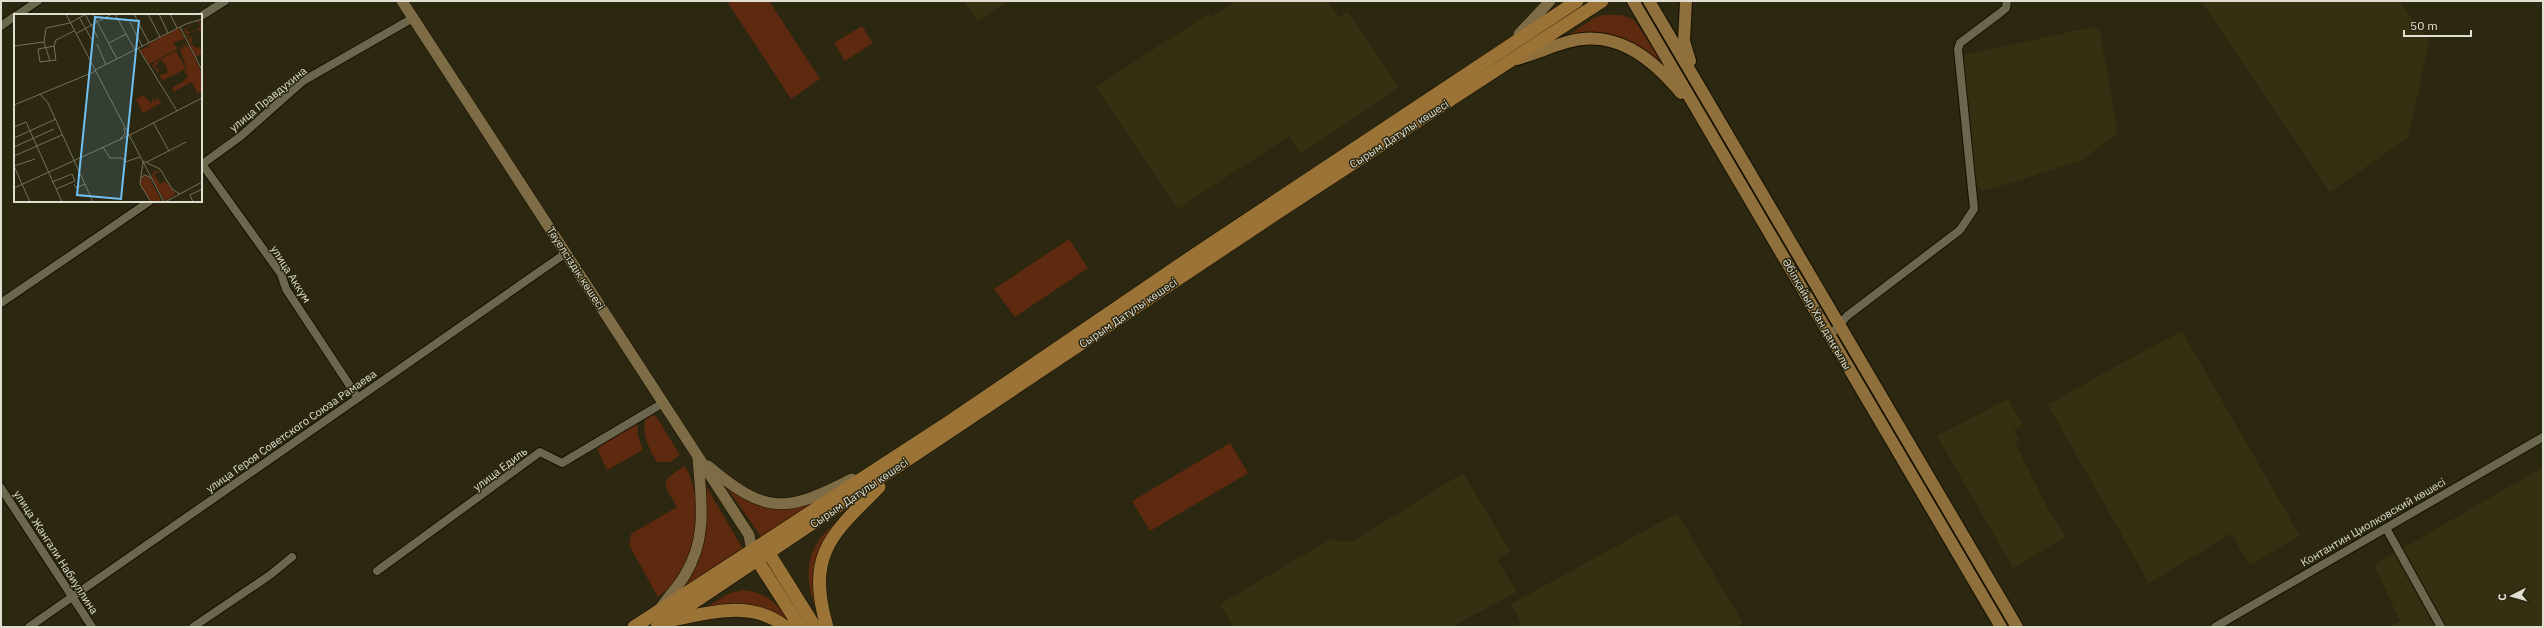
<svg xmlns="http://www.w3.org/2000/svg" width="2544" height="628" font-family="'IBM Plex Sans',sans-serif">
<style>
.built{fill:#353011}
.green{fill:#5d290f}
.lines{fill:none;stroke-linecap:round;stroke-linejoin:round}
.minor-casing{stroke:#141000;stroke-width:10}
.secondary-casing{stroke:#141000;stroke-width:12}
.primary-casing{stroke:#141000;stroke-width:14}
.trunk-casing{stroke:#141000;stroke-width:14}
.minor{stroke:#6b674e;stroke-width:8}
.secondary{stroke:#7d6c45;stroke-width:11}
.primary{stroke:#8f703c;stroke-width:12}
.trunk{stroke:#9b7336;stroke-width:13}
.labels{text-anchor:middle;stroke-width:3;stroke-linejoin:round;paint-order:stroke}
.street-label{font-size:11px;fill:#e0ded0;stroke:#2b2710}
.inset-road{fill:none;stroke:#73705d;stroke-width:1}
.view{fill:#71c1f5;fill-opacity:0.15;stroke:#71c1f5;stroke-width:2}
.inset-edge{fill:none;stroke:#e0ded0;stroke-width:2}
</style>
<rect width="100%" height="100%" fill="#2b2710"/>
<!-- built -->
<g class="built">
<polygon points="964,1 1008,1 978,21"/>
<polygon points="1237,1 1328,1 1339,17 1348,12 1399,87 1301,154 1289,136 1178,209 1096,87 1209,13 1212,17"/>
<polygon points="2201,1 2400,1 2429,42 2408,138 2330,192"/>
<polygon points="2092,27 2100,31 2117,130 2114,137 2080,161 1984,191 1976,187 1962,60 1965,55"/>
<polygon points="2182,331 2300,536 2250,565 2231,534 2149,583 2048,405 2111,369"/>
<polygon points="2008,399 2023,425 2014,430 2019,440 2015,443 2050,513 2066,537 2013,568 1937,436"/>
<polygon points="2543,467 2543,627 2390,627 2400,621 2374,565"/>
<polygon points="1463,473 1510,551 1497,560 1517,592 1451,627 1234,627 1220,604 1329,540 1352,542"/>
<polygon points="1677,513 1743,623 1737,627 1515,627 1521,623 1511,604"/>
</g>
<!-- green -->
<g class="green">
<polygon points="732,1 769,1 820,79 791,99 728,3"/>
<polygon points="1602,15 1621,15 1634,20 1671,75 1635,45 1561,40 1594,18"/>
<polygon points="862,26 873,43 845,61 834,43"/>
<polygon points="1069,239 1088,268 1015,317 994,289"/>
<path d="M651,414L656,416L680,455L670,462H657C649,449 641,433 646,417Z"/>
<polygon points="637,422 638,436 643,450 607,470 597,448"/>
<polygon points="1230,443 1248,473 1150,531 1132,501"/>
<path d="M685,466C708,509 699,567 658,597L629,545L631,534L677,507C663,483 658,482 685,466Z"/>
<polygon points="703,481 743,549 674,595 689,577"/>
<polygon points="723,482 747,500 814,502 762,538"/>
<path d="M838,521L830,533L820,619C803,580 802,548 838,521Z"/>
<path d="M742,590C769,592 779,606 793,627L781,618L700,611L730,593Z"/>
</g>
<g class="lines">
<defs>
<g id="minor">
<polyline points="17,15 38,1"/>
<polyline points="201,16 225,1"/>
<polyline points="1,26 15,16"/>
<polyline points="202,164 281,274 286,289 358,398"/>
<polyline points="201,165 241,136 303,81 413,18"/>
<polyline points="1,303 150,201"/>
<polyline points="1830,336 1847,316 1960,230 1974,209 1958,49 1960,43 2000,13 2006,8 2007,1"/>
<polyline points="1,488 92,627"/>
<polyline points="2386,528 2441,627"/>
<polyline points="377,571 540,452 562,463 663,403"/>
<polyline points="29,627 566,253"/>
<polyline points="193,627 270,575 292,557"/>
<polyline points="2215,627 2543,437"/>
</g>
<g id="secondary">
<polyline points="402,1 749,535 752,551"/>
<polyline points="1519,34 1550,1"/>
<path d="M708,466C766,515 786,513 852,479"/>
<path d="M660,609C668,597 678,587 685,575C708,538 701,499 698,458"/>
</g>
<g id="primary">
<polyline points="1633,1 2001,627"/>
<polyline points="1649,1 2017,627"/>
<polyline points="1686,1 1684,41 1690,61"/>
<path d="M1517,59C1534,54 1550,47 1567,42C1615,28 1652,58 1681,93"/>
</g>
<g id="trunk">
<polyline points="765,547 815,627"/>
<polyline points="754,555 800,627"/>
<path d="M673,620C712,612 752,600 786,627"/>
<polyline points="634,627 949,422 1200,251 1577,1"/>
<polyline points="657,627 1286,207 1602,1"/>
<path d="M827,627C806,554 831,535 879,487"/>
</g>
</defs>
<!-- minor casing -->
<use href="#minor" class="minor-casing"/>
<!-- secondary casing -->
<use href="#secondary" class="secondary-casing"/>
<!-- primary casing -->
<use href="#primary" class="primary-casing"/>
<!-- trunk casing -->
<use href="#trunk" class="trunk-casing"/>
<!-- minor -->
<use href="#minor" class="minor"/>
<!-- secondary -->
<use href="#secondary" class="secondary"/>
<!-- primary -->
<use href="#primary" class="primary"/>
<!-- trunk -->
<use href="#trunk" class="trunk"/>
</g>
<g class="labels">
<!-- street labels -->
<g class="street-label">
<text transform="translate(268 99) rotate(-39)" y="4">улица Правдухина</text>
<text transform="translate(1399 134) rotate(-33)" y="4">Сырым Датұлы көшесі</text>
<text transform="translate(576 268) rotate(57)" y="4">Тәуелсіздік көшесі</text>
<text transform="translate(291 274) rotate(58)" y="4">улица Аккум</text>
<text transform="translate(1128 313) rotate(-34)" y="4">Сырым Датұлы көшесі</text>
<text transform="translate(1817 314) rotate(60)" y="4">Әбілқайыр Хан даңғылы</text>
<text transform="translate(291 431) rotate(-35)" y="4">улица Героя Советского Союза Рамаева</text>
<text transform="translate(500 469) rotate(-37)" y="4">улица Едиль</text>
<text transform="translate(859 493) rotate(-34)" y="4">Сырым Датұлы көшесі</text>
<text transform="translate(2373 522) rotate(-30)" y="4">Контантин Циолковский көшесі</text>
<text transform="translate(56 552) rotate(57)" y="4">улица Жангали Набиуллина</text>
</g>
</g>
<!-- overview -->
<g transform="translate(14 14)">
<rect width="188" height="188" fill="#2b2710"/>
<path d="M186,7L188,14V17L181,20L186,18L184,15L173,20L175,23L177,21L175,25L179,23L177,30L182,34L185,33L188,38L183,43L180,40L170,15L179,12L171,16L176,18L187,13L185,8L180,9ZM165,14L173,29V30L165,34L172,29L171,25L159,28L164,35L135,50L126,36L132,33L134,34L135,30ZM174,31L188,59V78L183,79L178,68L159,78V73L176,64L167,68L173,64L174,61L170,58L173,55L166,35ZM162,37L172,55L149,66L145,61L154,59L151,49L150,51L149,46L145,47L141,53L145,56L144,59L138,50ZM129,81L138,90V85L141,89L139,84L143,87V82L147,89L129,99L122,85ZM144,156L146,157L140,160L146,170L151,167L162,180L151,187L138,164L139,158ZM132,162L136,165L148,188H138L134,182L126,169L127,163Z" fill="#5d290f"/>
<path class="inset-road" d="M52,0L150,188M71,0L84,24M79,0L103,45M101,0L121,36M120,0L135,29M134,0L146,23M145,0L154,19M156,0L163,14M65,3L78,26M116,8L128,32M166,13L188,56M63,19L98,0M95,29L112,20M83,30L92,51M0,32L30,28M40,32L42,46L26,48L24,35ZM40,32L42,26L60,17M124,34L163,97M36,47L30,28L32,14L56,9L72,0M81,56L172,10L188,5M26,80L34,89L79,188M0,91L82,57M139,108L155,137M0,113L12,108L48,188M0,124L42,105M106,125L111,120L110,114M0,133L40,115M89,133L96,144H108L111,148L126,143M0,142L48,121M129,147L146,155L158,175L166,180M129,148L126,170L137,188M133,148L172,128M0,152L16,188M0,152L21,145M126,164L131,161L137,164M38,168L58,160L61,167L42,175M60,170L62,174L71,170M0,174L116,121L188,84M151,188L188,168M179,188L176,181L188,175"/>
<path class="view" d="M81,3L125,7L107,185L63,181Z"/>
<rect width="188" height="188" class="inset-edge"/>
</g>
<!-- border -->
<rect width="2544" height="628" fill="none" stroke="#e0ded0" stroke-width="4"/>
<!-- north arrow -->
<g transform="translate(2512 596) rotate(264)" stroke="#2b2710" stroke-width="3" paint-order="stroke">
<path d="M0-3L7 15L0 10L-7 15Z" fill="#e0ded0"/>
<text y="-6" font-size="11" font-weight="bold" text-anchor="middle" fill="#e0ded0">С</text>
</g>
<!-- scale -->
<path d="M2404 30v6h67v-6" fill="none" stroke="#e0ded0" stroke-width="2"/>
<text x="2410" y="30" font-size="12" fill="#e0ded0" stroke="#2b2710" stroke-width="3" paint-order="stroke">50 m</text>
</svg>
